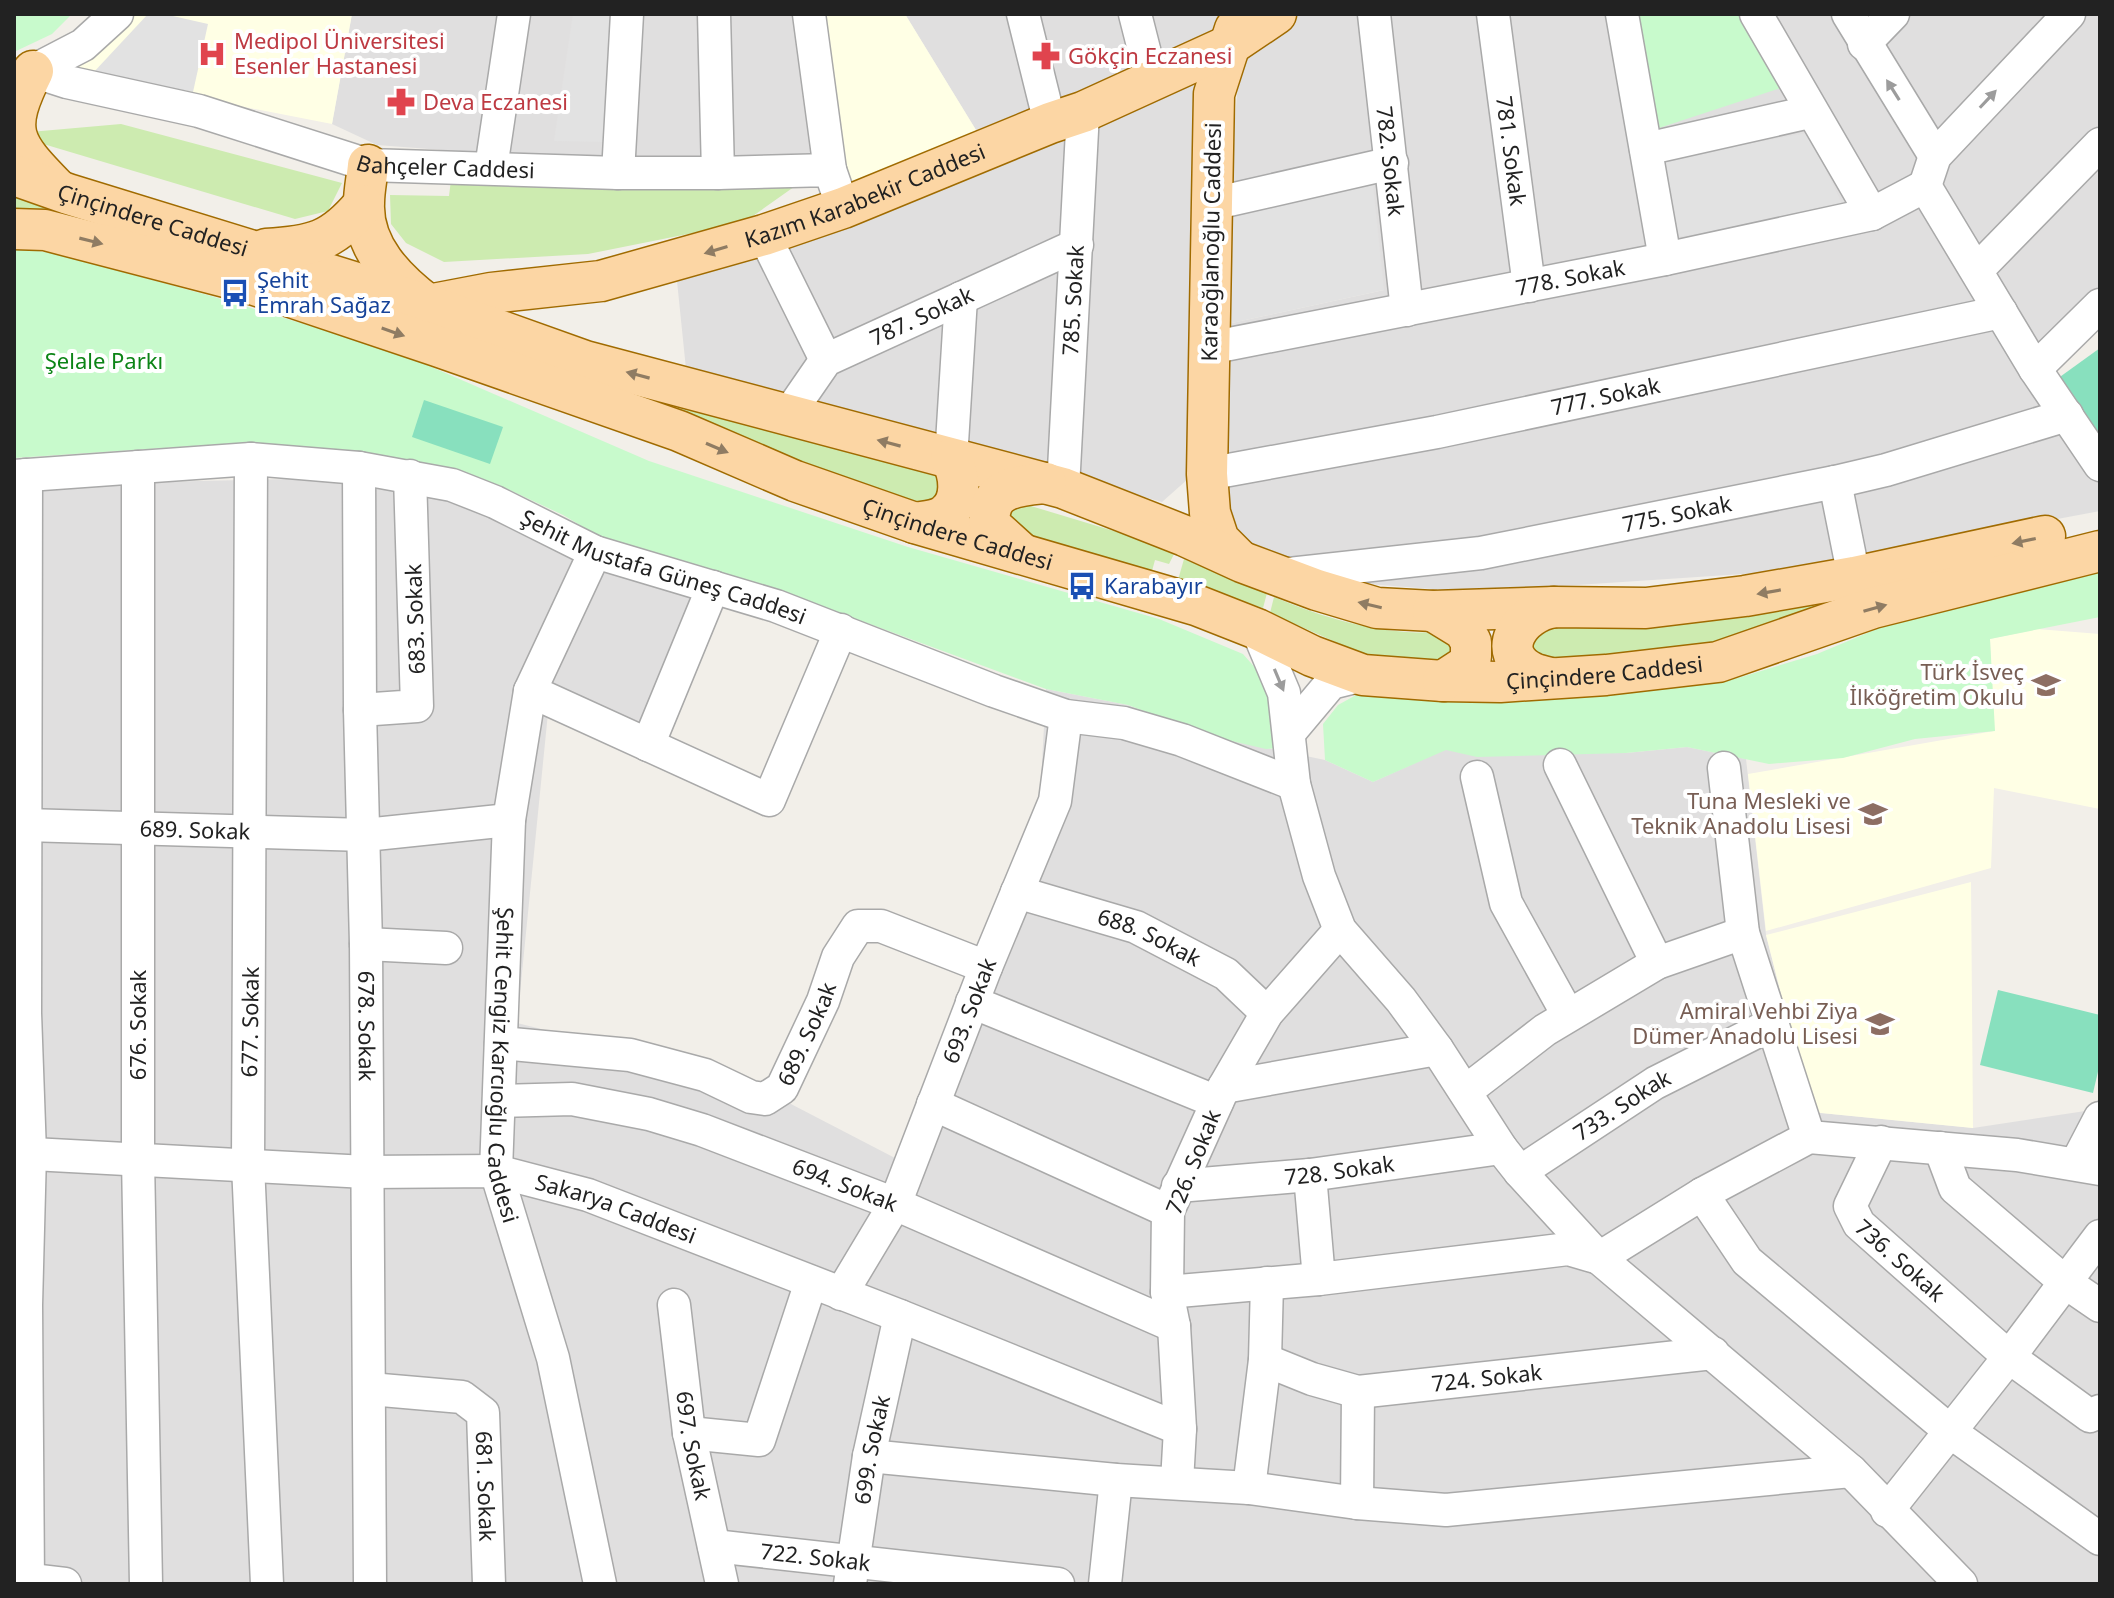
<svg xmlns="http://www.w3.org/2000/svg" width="2114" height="1598" font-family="'Noto Sans',sans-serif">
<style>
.residential{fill:#e0dfdf}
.education{fill:#ffffe5}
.grass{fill:#cdebb0}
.park{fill:#c8facc}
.pitch{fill:#88e0be}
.parking{fill:#e2e2e2}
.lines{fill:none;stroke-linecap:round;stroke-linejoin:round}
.minor-casing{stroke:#a9a9a9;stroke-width:35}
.major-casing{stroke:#a06b00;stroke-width:43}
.minor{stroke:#fff;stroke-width:32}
.major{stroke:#fcd6a4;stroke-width:40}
.oneway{fill:#9c9c9c}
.oneway2{fill:#8f7c63}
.labels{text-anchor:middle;stroke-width:8;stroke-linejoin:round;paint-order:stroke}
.health-label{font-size:22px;fill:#be3a42;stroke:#fff;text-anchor:start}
.street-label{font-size:22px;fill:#222;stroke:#fff}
.transit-label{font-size:22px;fill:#164399;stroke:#fff;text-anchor:start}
.park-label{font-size:22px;fill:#0c8416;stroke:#fff}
.education-label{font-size:22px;fill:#785e54;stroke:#fff;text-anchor:end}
</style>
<rect width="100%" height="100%" fill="#f2efe9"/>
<!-- residential -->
<g class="residential">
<polygon points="352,14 822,14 842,158 599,162 377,145 332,124"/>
<polygon points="905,14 1224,14 1211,40 976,130"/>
<polygon points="1289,14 2100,14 2100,321 2051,369 2100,444 2100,511 1773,572 1471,592 1367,584 1255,557 1224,532 1227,324 1384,290 1227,214 1241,48"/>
<polygon points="1200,76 1197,471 1162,502 686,369 677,281 999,158"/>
<polygon points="337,478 464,503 719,596 656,755 549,703 517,1023 743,1079 895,1158 1040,800 1046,689 1128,705 1210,736 1325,760 1373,782 1446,749 1626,753 1687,747 1746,759 1766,935 1811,1112 1973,1128 2092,1110 2100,1096 2100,1584 14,1584 14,487 59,484"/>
</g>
<!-- education -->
<g class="education">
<polygon points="122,14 352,14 332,124 59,71"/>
<polygon points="822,14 905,14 976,130 939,154 845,185"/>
<polygon points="2037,629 2100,634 2100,809 1994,788 1991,868 1766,931 1748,774 1994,731 1990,639"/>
<polygon points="1971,882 1973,1128 1811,1112 1766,935"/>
</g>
<!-- grass -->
<g class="grass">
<polygon points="121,124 342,183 328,211 295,219 40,143 30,132"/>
<polygon points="453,164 808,177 743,223 588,254 444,262 406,243 391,224 390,195 449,196"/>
<polygon points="14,188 70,217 14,214"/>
<path d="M652,402L791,433L941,476L943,489C931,504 923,506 904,504Z"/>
<polygon points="1021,503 1127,535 1174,554 1169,564 1155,560 1152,571 1018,532 1008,514 1010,508"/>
<polygon points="1184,559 1267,593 1263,608 1178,580"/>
<path d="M1274,597C1329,620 1384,636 1445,632L1457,645L1444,662L1381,658L1356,651L1270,613Z"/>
<polygon points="1852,598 1706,646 1543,661 1531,651 1533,635 1542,628 1646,626"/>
</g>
<!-- park -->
<g class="park">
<polygon points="14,14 72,14 52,34 14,52"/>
<polygon points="1631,14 1742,14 1784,87 1653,130"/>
<polygon points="18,248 57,254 211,296 397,352 649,461 908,547 1159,619 1243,654 1266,680 1278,748 1266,749 1210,736 1128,705 1046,689 867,623 602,538 563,515 499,485 400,459 335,450 238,443 14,458 14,249"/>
<polygon points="2100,570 2100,617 1990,639 1995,731 1915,739 1843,758 1769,764 1687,747 1626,753 1477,757 1446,750 1373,782 1325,760 1323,724 1338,705 1356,695 1657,687 1738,678 1817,654 1920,611"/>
</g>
<!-- pitch -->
<g class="pitch">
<polygon points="2100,348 2100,440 2057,379"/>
<polygon points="424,400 503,427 490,464 412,437"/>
<polygon points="1998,990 2100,1015 2100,1063 2093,1093 1980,1065"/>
</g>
<!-- parking -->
<g class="parking">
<polygon points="148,14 164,14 208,24 193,92 93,73"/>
<polygon points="573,14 611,14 608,142 554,141"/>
<polygon points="1808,133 1846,212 1669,238 1656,160"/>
<polygon points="1373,185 1384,290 1227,324 1227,214"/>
</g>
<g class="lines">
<defs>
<g id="minor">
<polyline points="714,14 718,173"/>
<polyline points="809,14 830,170"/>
<polyline points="1023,14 1050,123"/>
<polyline points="1135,14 1152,81"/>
<path id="s1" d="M1374,14L1407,310"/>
<path id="s2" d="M1493,14L1529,286"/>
<polyline points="1622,14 1665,259"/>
<polyline points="1756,14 1872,214"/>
<polyline points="1848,14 1935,156"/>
<polyline points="1864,44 1893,14"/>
<path id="s3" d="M33,71L67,82L199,111L368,165L618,173H718L830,170L843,208"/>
<polyline points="33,71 83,45 117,14"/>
<polyline points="1646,149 1810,112"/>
<polyline points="491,168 514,14"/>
<polyline points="618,173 627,14"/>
<polyline points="1925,186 2035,369 2100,465"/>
<polyline points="1925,186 1935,156 2069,14"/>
<polyline points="1212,204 1392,163"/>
<polyline points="764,235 826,360"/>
<polyline points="1977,270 2100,144"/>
<path id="s4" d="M1209,348L1665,259L1872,214L1925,186"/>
<polyline points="2035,369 2100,305"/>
<path id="s5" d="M788,415L826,360L1077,245"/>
<polyline points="251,459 248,1165 267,1584"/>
<polyline points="951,459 961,298"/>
<polyline points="138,467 138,1159 146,1584"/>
<path id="s6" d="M359,468L360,710L366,944L370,1584"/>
<path id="s7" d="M1207,474L1437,432L2001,312"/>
<polyline points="26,475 25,1013 30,1153 26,1305 28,1584"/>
<path id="s8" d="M14,476L251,459L359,468L452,485L495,502L595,552L776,606L994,691L1066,716L1124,723L1182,740L1294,784"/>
<polyline points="1835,482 1854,577"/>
<path id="s9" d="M1063,488L1083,112"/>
<path id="s10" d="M595,552L530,691L509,820L496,1171L553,1358L600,1584"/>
<path id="s11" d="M1280,575L1481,553L1835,482L1886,470L2067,415"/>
<polyline points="1257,629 1284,693 1294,784 1319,876 1340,930 1401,1000 1437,1049 1501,1148 1520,1172 1599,1258 1851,1471 1961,1584"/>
<polyline points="530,691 769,800 841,630"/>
<polyline points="360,710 417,706 410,476"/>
<polyline points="1289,733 1331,683 1363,675"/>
<polyline points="648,745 713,587"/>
<polyline points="1560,765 1657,963"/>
<polyline points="1724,768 1743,933 1809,1137"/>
<polyline points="1477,777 1506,903 1568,1015"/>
<path id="s12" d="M25,825L365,835L509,820"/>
<path id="s13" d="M1017,892L1136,927L1226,974L1267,1013"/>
<polyline points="366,944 446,948"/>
<polyline points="972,1002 1217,1102"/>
<path id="s14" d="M501,1043L630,1055L705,1075L751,1097L765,1099L782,1088L823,1001L838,957L858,926H881L986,967"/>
<polyline points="1224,1087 1437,1049"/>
<polyline points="1466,1091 1545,1030 1657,963 1743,933"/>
<path id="s15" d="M499,1101L572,1099L649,1114L702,1130L895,1204L1174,1326"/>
<polyline points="933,1104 1168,1211"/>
<path id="s16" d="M1881,1142L1850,1206L1859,1224L2009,1357L2090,1416L2100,1411"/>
<polyline points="1940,1148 1955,1188 2065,1282 2100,1306"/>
<path id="s17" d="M14,1153L366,1172L496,1171L588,1195L900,1316L1180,1429"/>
<polyline points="2076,1164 2100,1118"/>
<path id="s18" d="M1520,1172L1655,1083L1772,1024"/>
<polyline points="1310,1175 1319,1279"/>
<path id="s19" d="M1178,1186L1310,1175L1501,1148"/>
<polyline points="1702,1194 1747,1261 1956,1436 2100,1539"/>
<polyline points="1167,1292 1319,1279 1568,1249 1599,1258 1702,1194 1809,1137 2017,1155 2100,1169"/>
<path id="s20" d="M841,1294L895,1204L986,967L1055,801L1066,716"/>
<path id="s21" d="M674,1305L689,1433L722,1584"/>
<path id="s22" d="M1265,1360L1312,1379L1358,1392L1713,1353"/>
<path id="s23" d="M370,1389L462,1397L483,1413L489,1584"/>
<polyline points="689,1433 759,1440 811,1282"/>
<polyline points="869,1456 1116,1480 1249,1488 1357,1503 1446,1510 1851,1471"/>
<polyline points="1177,1482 1180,1429 1174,1326 1167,1292 1168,1211 1224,1087 1267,1013 1340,930"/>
<polyline points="1249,1488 1265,1360 1267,1283"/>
<polyline points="1357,1503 1358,1392"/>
<polyline points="1887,1511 2009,1357 2100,1236"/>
<path id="s24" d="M714,1546L1058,1584"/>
<polyline points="14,1578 65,1584"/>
<path id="s25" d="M850,1584L869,1456L900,1316"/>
<polyline points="1105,1584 1116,1480"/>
</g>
<g id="major">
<polyline points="1235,29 1214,94 1207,474 1210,513 1219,540 1239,560"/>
<path d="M33,71C3,131 11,142 56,188"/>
<path id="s26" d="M368,165C367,178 364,190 364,203C362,247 395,280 428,305L491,293L601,281L764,235L843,208L1050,123L1083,112L1230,45L1276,14"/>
<path id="s27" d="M14,175L68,194L428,305L585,361L1063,488L1185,536L1242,562L1317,590L1377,608L1433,611L1554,607L1646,608L1745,596L1854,577L2045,536"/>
<path id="s28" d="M14,229L45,230L252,284L437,346L679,431L795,481L915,523L1196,605L1257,629L1312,656L1363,675L1443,681L1500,682L1606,675L1718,662L1873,608L2100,551"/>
<path d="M266,249C313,246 332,242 363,205"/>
<path d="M915,523C925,521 938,521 946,514C963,501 960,475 951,459"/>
<path d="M1021,553L990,525C986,487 1017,486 1046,483"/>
<polyline points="1433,611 1464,630 1471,642 1471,657 1466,666 1443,681"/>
<path d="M1550,678C1544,676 1536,675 1531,672C1494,653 1518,613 1554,607"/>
</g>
</defs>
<!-- minor casing -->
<use href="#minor" class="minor-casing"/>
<!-- major casing -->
<use href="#major" class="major-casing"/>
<!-- minor -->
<use href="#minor" class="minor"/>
<!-- major -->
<use href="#major" class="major"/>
</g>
<!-- one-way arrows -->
<defs><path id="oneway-solid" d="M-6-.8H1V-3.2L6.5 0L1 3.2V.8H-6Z" transform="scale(2)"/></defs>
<g class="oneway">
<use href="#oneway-solid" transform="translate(1893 90) rotate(-122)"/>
<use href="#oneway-solid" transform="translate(1988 99) rotate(-47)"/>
<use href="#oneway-solid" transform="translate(1279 680) rotate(67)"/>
</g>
<g class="oneway2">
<use href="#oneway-solid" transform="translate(91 241) rotate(14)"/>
<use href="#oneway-solid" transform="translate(716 250) rotate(163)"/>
<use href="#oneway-solid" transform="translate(393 332) rotate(19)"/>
<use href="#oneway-solid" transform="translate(638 375) rotate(-165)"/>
<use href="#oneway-solid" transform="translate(889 443) rotate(-165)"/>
<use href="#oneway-solid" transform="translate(717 448) rotate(23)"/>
<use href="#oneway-solid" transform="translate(2024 541) rotate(168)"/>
<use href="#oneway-solid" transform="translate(1769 592) rotate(170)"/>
<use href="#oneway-solid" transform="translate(1370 605) rotate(-167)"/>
<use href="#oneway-solid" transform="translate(1875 608) rotate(-16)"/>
</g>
<!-- icons -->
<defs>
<symbol id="hospital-bare" viewBox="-9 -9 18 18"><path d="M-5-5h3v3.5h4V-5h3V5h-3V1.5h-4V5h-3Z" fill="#e0444e" stroke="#fff" stroke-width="2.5" paint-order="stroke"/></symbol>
<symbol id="pharmacy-bare" viewBox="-9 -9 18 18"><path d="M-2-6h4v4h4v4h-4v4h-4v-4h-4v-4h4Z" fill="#e0444e" stroke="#fff" stroke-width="2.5" paint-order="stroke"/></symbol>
<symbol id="bus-bare" viewBox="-9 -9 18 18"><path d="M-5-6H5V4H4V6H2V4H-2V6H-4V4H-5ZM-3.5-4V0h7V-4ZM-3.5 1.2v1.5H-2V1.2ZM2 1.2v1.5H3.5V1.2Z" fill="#1a4fb4" stroke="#fff" stroke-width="2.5" paint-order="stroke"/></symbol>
<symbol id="school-bare" viewBox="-9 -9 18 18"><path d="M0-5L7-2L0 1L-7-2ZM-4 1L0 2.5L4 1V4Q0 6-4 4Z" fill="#8d6e63" stroke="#fff" stroke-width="2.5" paint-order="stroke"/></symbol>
</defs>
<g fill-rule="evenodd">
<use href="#hospital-bare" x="192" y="34" width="40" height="40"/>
<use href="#pharmacy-bare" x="1026" y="36" width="40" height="40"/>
<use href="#pharmacy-bare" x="381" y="82" width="40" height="40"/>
<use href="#bus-bare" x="215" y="273" width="40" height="40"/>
<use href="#bus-bare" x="1062" y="566" width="40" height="40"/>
<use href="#school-bare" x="2026" y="665" width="40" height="40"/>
<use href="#school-bare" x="1853" y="794" width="40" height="40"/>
<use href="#school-bare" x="1860" y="1004" width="40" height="40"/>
</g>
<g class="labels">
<!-- health labels -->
<g class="health-label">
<text x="234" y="49">Medipol Üniversitesi<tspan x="234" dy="25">Esenler Hastanesi</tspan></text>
<text x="1068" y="64">Gökçin Eczanesi</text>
<text x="423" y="110">Deva Eczanesi</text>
</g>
<!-- street labels -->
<g class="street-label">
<text dy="8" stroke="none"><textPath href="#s2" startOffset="138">781. Sokak</textPath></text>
<text dy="8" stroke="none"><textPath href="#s1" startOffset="148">782. Sokak</textPath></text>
<text dy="8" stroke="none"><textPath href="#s3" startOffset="426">Bahçeler Caddesi</textPath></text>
<text dy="8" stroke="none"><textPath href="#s26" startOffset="616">Kazım Karabekir Caddesi</textPath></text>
<text dy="8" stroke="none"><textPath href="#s27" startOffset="146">Çinçindere Caddesi</textPath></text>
<text transform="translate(1211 242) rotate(-89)" y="8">Karaoğlanoğlu Caddesi</text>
<text dy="8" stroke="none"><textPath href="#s4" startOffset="368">778. Sokak</textPath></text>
<text dy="8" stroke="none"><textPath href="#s9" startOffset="188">785. Sokak</textPath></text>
<text dy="8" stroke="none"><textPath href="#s5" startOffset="172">787. Sokak</textPath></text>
<text dy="8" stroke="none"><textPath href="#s7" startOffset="406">777. Sokak</textPath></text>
<text dy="8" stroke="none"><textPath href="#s11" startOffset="402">775. Sokak</textPath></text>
<text dy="8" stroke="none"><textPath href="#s28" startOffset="994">Çinçindere Caddesi</textPath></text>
<text dy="8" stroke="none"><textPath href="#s8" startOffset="668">Şehit Mustafa Güneş Caddesi</textPath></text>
<text transform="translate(415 619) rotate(-92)" y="8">683. Sokak</text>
<text dy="8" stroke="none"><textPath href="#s28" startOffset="1666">Çinçindere Caddesi</textPath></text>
<text dy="8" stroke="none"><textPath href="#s12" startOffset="170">689. Sokak</textPath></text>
<text dy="8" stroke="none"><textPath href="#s13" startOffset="140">688. Sokak</textPath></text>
<text dy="8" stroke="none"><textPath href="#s20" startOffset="312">693. Sokak</textPath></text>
<text transform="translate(250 1022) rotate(-89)" y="8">677. Sokak</text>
<text transform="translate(138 1025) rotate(-90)" y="8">676. Sokak</text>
<text dy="8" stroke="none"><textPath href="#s6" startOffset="558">678. Sokak</textPath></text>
<text dy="8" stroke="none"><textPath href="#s14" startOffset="352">689. Sokak</textPath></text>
<text dy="8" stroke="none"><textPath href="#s10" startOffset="530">Şehit Cengiz Karcıoğlu Caddesi</textPath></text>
<text dy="8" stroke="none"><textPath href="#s18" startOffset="122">733. Sokak</textPath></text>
<text transform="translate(1193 1162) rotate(-68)" y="8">726. Sokak</text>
<text dy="8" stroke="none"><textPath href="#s19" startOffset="162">728. Sokak</textPath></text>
<text dy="8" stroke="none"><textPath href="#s15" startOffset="360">694. Sokak</textPath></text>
<text dy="8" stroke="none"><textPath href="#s17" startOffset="608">Sakarya Caddesi</textPath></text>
<text dy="8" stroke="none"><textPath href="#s16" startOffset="146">736. Sokak</textPath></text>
<text dy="8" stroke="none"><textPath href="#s22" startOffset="228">724. Sokak</textPath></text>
<text dy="8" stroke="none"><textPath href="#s21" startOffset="142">697. Sokak</textPath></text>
<text dy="8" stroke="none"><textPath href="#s25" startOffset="136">699. Sokak</textPath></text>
<text dy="8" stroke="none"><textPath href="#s23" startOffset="192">681. Sokak</textPath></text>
<text dy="8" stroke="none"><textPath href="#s24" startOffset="102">722. Sokak</textPath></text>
</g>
<!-- transit labels -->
<g class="transit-label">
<text x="257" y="288">Şehit<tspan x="257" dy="25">Emrah Sağaz</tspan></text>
<text x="1104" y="594">Karabayır</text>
</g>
<!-- park labels -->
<g class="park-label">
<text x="104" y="369">Şelale Parkı</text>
</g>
<!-- education labels -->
<g class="education-label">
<text x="2024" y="680">Türk İsveç<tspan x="2024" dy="25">İlköğretim Okulu</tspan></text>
<text x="1851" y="809">Tuna Mesleki ve<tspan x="1851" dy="25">Teknik Anadolu Lisesi</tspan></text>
<text x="1858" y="1019">Amiral Vehbi Ziya<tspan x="1858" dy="25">Dümer Anadolu Lisesi</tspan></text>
</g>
</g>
<!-- border -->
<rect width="2114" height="1598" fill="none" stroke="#222222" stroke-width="32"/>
</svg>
